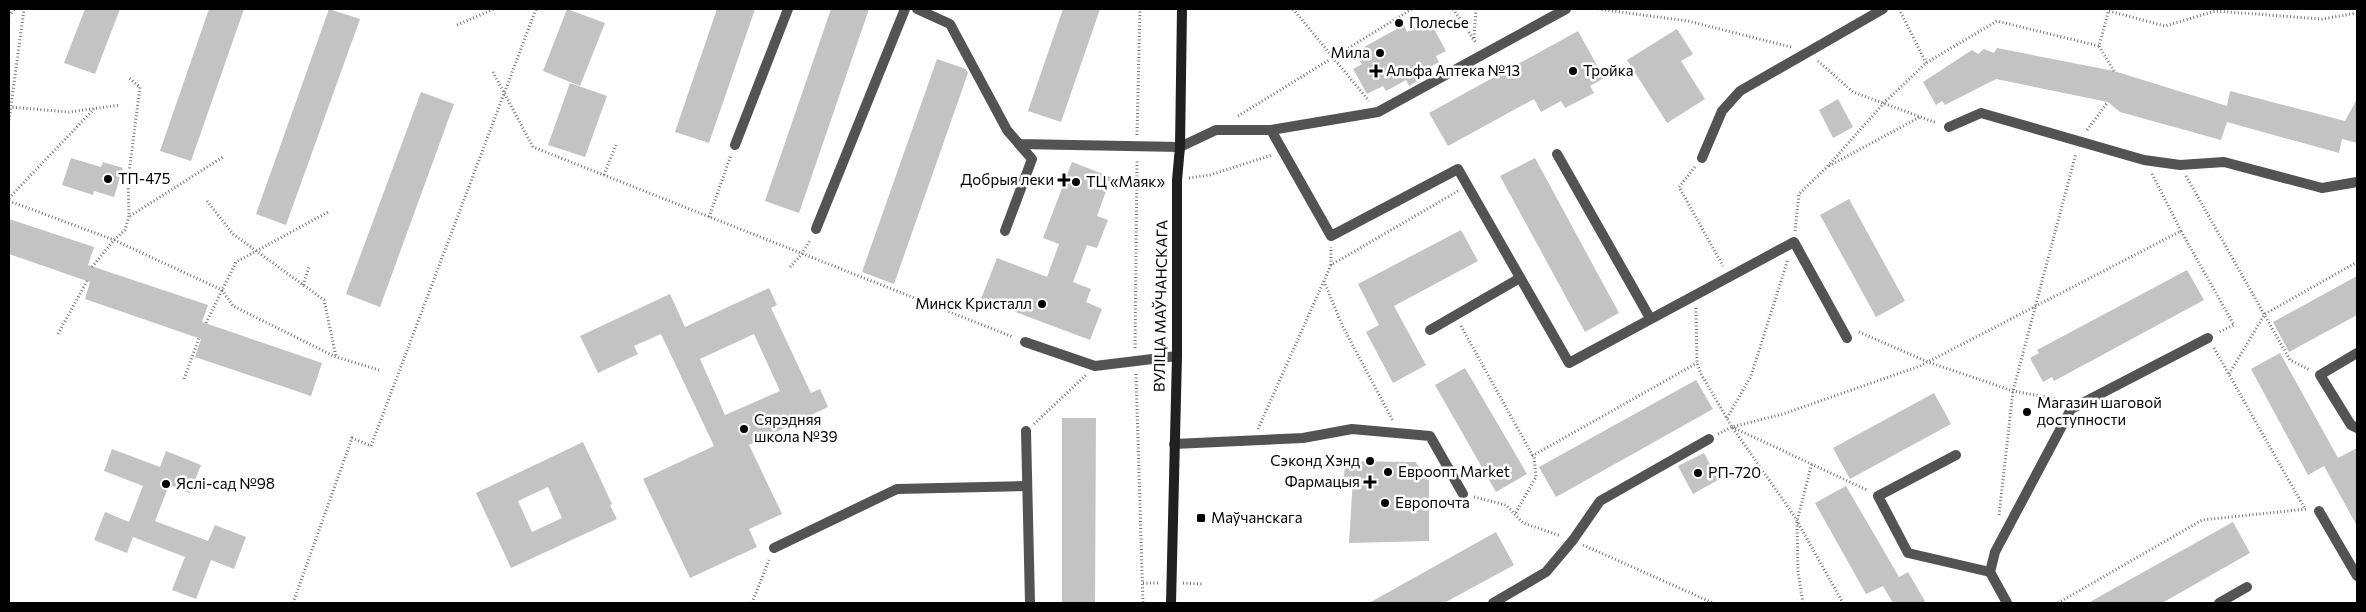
<svg xmlns="http://www.w3.org/2000/svg" width="2366" height="612" font-family="Commissioner,sans-serif">
<style>
.building{fill:#c3c3c3;fill-rule:evenodd}
.lines{fill:none;stroke-linecap:round;stroke-linejoin:round}
.path{stroke:#757575;stroke-width:3;stroke-dasharray:1 2.5;stroke-linecap:butt}
.service{stroke:#535353;stroke-width:10}
.secondary{stroke:#202020;stroke-width:10}
.poi-dot{fill:#000;stroke:#fff;stroke-width:2}
.labels{text-anchor:middle;stroke-width:5;stroke-linejoin:round;paint-order:stroke}
.poi-label{font-size:15px;fill:#000;stroke:#fff;text-anchor:start}
.street-label{font-size:15px;fill:#000;stroke:#fff}
</style>
<rect width="100%" height="100%" fill="#fff"/>
<!-- building -->
<g class="building">
<polygon points="85,9 120,9 95,74 64,63"/>
<polygon points="209,9 244,9 191,161 160,151"/>
<polygon points="329,9 360,19 286,225 256,214"/>
<polygon points="567,9 605,23 580,86 543,71"/>
<polygon points="717,9 755,9 709,143 675,132"/>
<polygon points="831,9 869,9 799,213 765,201"/>
<polygon points="1063,9 1100,9 1061,122 1028,111"/>
<polygon points="1404,25 1407,32 1419,25 1422,31 1432,25 1446,51 1436,56 1439,62 1419,73 1422,79 1409,86 1406,80 1386,91 1383,86 1367,94 1353,69 1362,64 1358,59 1368,54 1364,47"/>
<polygon points="1677,29 1693,54 1681,61 1705,99 1667,123 1627,60"/>
<polygon points="1578,31 1604,78 1590,86 1594,93 1565,108 1561,101 1541,112 1534,99 1448,146 1429,113"/>
<polygon points="1997,48 2114,71 2227,106 2230,91 2345,121 2357,99 2357,143 2342,139 2339,153 2227,122 2221,140 2120,112 2108,102 1996,79 1945,105 1942,101 1936,105 1923,82 1972,50 1978,54 1984,49 1994,53"/>
<polygon points="937,59 966,69 968,73 894,284 862,272"/>
<polygon points="570,83 607,96 585,157 548,145"/>
<polygon points="421,92 454,104 380,307 346,294"/>
<polygon points="1838,99 1853,127 1833,138 1819,110"/>
<polygon points="71,158 101,167 103,162 123,168 114,197 94,191 93,195 62,185"/>
<polygon points="1535,158 1619,313 1585,332 1500,176"/>
<polygon points="1072,162 1111,177 1097,216 1108,220 1097,248 1087,245 1073,282 1091,289 1086,302 1102,309 1090,340 981,299 997,258 1047,277 1059,244 1043,238"/>
<polygon points="1849,199 1905,301 1876,317 1820,215"/>
<polygon points="9,219 94,247 88,265 208,305 202,322 322,363 311,396 195,357 201,339 85,299 90,282 9,254"/>
<polygon points="1461,230 1478,261 1394,306 1426,365 1393,383 1366,332 1379,325 1358,284"/>
<polygon points="2187,270 2204,300 2054,381 2052,377 2043,382 2030,358 2039,353 2037,350"/>
<polygon points="2357,276 2357,315 2289,352 2273,322"/>
<path d="M769,288L777,305L771,308L811,393L820,389L828,407L749,445L782,514L749,529L757,547L690,578L643,479L714,446L661,334L634,346L638,354L598,373L580,336L670,294L685,327ZM754,334L780,391L725,415L700,359Z"/>
<polygon points="2280,353 2338,458 2357,448 2357,526 2324,466 2308,475 2251,369"/>
<polygon points="1465,368 1527,474 1496,492 1435,385"/>
<polygon points="1696,380 1713,409 1556,497 1539,467"/>
<polygon points="1934,393 1951,424 1850,479 1833,448"/>
<polygon points="1062,418 1096,418 1095,603 1062,603"/>
<path d="M583,442L612,504L610,505L617,519L511,568L476,493ZM548,487L562,518L532,532L518,501Z"/>
<polygon points="112,449 160,467 166,451 201,465 190,493 169,485 155,521 208,541 215,525 246,537 234,569 211,560 196,599 172,590 185,557 133,537 127,553 94,540 105,512 129,522 143,486 104,471"/>
<polygon points="1704,453 1718,480 1693,494 1678,466"/>
<polygon points="1345,461 1415,462 1429,477 1429,541 1349,543 1353,478 1344,477"/>
<polygon points="1846,486 1899,577 1908,572 1926,603 1893,603 1883,586 1866,594 1815,503"/>
<polygon points="2233,522 2250,553 2162,603 2088,603"/>
<polygon points="1496,532 1514,565 1444,603 1369,603"/>
</g>
<g class="lines">
<!-- path -->
<g class="path">
<polyline points="1293,9 1369,101"/>
<polyline points="1453,9 1476,43"/>
<polyline points="1598,9 1688,21 1791,47"/>
<polyline points="1899,9 1926,63"/>
<polyline points="2109,9 2099,46 2114,71"/>
<polyline points="2109,11 2165,26 2215,11 2322,19 2357,13"/>
<polyline points="9,16 14,9"/>
<polyline points="457,25 494,9"/>
<polyline points="1474,38 1476,9"/>
<polyline points="1818,61 1853,92 1937,123"/>
<polyline points="493,72 533,147 1013,337"/>
<polyline points="9,107 69,112 120,105"/>
<polyline points="1238,116 1412,9"/>
<polyline points="9,120 24,9"/>
<polyline points="2087,130 2108,102"/>
<polyline points="1137,135 1140,9"/>
<polyline points="1829,166 1920,117"/>
<polyline points="1695,167 1679,187 1723,266"/>
<polyline points="2152,174 2181,231"/>
<polyline points="604,175 616,145"/>
<polyline points="2186,176 2290,360 2310,370"/>
<polyline points="1189,178 1210,175 1272,155"/>
<polyline points="1138,179 1165,179"/>
<polyline points="9,198 94,109"/>
<polyline points="9,201 114,240 222,290 233,306 336,357 379,370"/>
<polyline points="207,201 233,234 324,300 336,357"/>
<polyline points="130,216 223,157"/>
<polyline points="709,217 731,155"/>
<polyline points="1795,231 1799,194 1827,167 1884,103 1926,63 1997,21 2099,46"/>
<polyline points="1331,265 1331,247"/>
<polyline points="92,267 114,240 125,230 129,216 128,180 140,87 129,78"/>
<polyline points="790,267 802,254 810,240"/>
<polyline points="1324,281 1342,325 1393,421"/>
<polyline points="303,285 309,267"/>
<polyline points="1696,308 1697,363 1701,374 1732,427 1793,514 1843,603"/>
<polyline points="206,323 236,262 328,212"/>
<polyline points="1461,326 1534,458 1536,477 1515,514"/>
<polyline points="1859,332 1928,362 2013,391 2057,399 2062,403"/>
<polyline points="58,334 87,281"/>
<polyline points="1135,348 1137,159"/>
<polyline points="2214,348 2305,509"/>
<polyline points="1136,374 1143,603"/>
<polyline points="2229,374 2265,314 2357,262"/>
<polyline points="184,379 199,338"/>
<polyline points="1727,418 1751,376 1788,259"/>
<polyline points="1034,424 1086,375"/>
<polyline points="1732,427 1867,490"/>
<polyline points="1258,429 1331,265 1458,191"/>
<polyline points="1718,434 1732,427 1783,414 1920,366 2181,231 2234,325 2219,332"/>
<polyline points="1532,456 1697,363"/>
<polyline points="1474,497 1506,505 1523,523 1561,536"/>
<polyline points="1999,515 2013,391 2076,153"/>
<polyline points="1583,545 1713,603"/>
<polyline points="1143,583 1159,583"/>
<polyline points="1183,583 1204,584"/>
<polyline points="293,603 352,438 371,446 536,9"/>
<polyline points="752,603 769,560"/>
<polyline points="1803,603 1798,572 1797,521 1812,463"/>
<polyline points="2058,603 2202,520 2307,509"/>
</g>
<!-- service -->
<g class="service">
<polyline points="917,9 950,24 1007,130 1019,144 1180,147 1216,130 1271,130 1378,112 1566,9"/>
<polyline points="1949,127 1981,113 2144,160 2180,165 2224,162 2322,188 2357,182"/>
<polyline points="1271,130 1331,236 1458,169 1569,363 1794,242 1847,338"/>
<polyline points="735,145 788,9"/>
<polyline points="1557,154 1650,318"/>
<polyline points="1702,158 1722,111 1740,91 1883,9"/>
<polyline points="816,229 905,9"/>
<polyline points="1005,231 1032,159 1019,144"/>
<polyline points="1430,330 1520,278"/>
<polyline points="1025,342 1095,366 1177,356"/>
<polyline points="2357,353 2320,375 2351,425 2357,428"/>
<polyline points="1026,431 1030,603"/>
<polyline points="1174,444 1303,438 1352,429 1430,436 1463,494"/>
<polyline points="1956,455 1878,496 1908,553 1990,572"/>
<polyline points="2319,511 2357,576"/>
<polyline points="774,548 897,489 1027,486"/>
<polyline points="1493,603 1546,572 1573,540 1600,501 1709,439"/>
<polyline points="2007,603 1990,572 1995,552 2071,409 2208,338"/>
<polyline points="2219,603 2247,587"/>
</g>
<!-- secondary -->
<polyline class="secondary" points="1171,603 1177,356 1177,180 1180,147 1182,9"/>
</g>
<!-- markers -->
<g class="poi-dot">
<circle cx="1399" cy="23" r="5"/>
<circle cx="1380" cy="53" r="5"/>
<path d="M1373.5 63.5h5v5h5v5h-5v5h-5v-5h-5v-5h5z"/>
<circle cx="1573" cy="71" r="5"/>
<circle cx="108" cy="179" r="5"/>
<path d="M1061.5 172.5h5v5h5v5h-5v5h-5v-5h-5v-5h5z"/>
<circle cx="1076" cy="182" r="5"/>
<circle cx="1042" cy="304" r="5"/>
<circle cx="2027" cy="412" r="5"/>
<circle cx="744" cy="429" r="5"/>
<circle cx="1370" cy="461" r="5"/>
<circle cx="1388" cy="472" r="5"/>
<circle cx="1698" cy="473" r="5"/>
<path d="M1367.5 474.5h5v5h5v5h-5v5h-5v-5h-5v-5h5z"/>
<circle cx="166" cy="484" r="5"/>
<circle cx="1385" cy="503" r="5"/>
<rect x="1196" y="513" width="10" height="10" rx="2.5"/>
</g>
<g class="labels">
<!-- poi labels -->
<g class="poi-label">
<text x="1409" y="28">Полесье</text>
<text x="1370" y="58" text-anchor="end">Мила</text>
<text x="1386" y="76">Альфа Аптека №13</text>
<text x="1583" y="76">Тройка</text>
<text x="118" y="184">ТП-475</text>
<text x="1054" y="185" text-anchor="end">Добрыя леки</text>
<text x="1086" y="187">ТЦ «Маяк»</text>
<text x="1032" y="309" text-anchor="end">Минск Кристалл</text>
<text x="2037" y="408">Магазин шаговой<tspan x="2037" dy="17">доступности</tspan></text>
<text x="754" y="425">Сярэдняя<tspan x="754" dy="17">школа №39</tspan></text>
<text x="1360" y="466" text-anchor="end">Сэконд Хэнд</text>
<text x="1398" y="477">Евроопт Market</text>
<text x="1708" y="478">РП-720</text>
<text x="1360" y="487" text-anchor="end">Фармацыя</text>
<text x="176" y="489">Яслі-сад №98</text>
<text x="1395" y="508">Европочта</text>
<text x="1211" y="523">Маўчанскага</text>
</g>
<!-- street labels -->
<g class="street-label">
<text transform="translate(1161 306) rotate(-89)" y="5">ВУЛІЦА МАЎЧАНСКАГА</text>
</g>
</g>
<!-- border -->
<rect width="2366" height="612" fill="none" stroke="#000000" stroke-width="20"/>
</svg>
